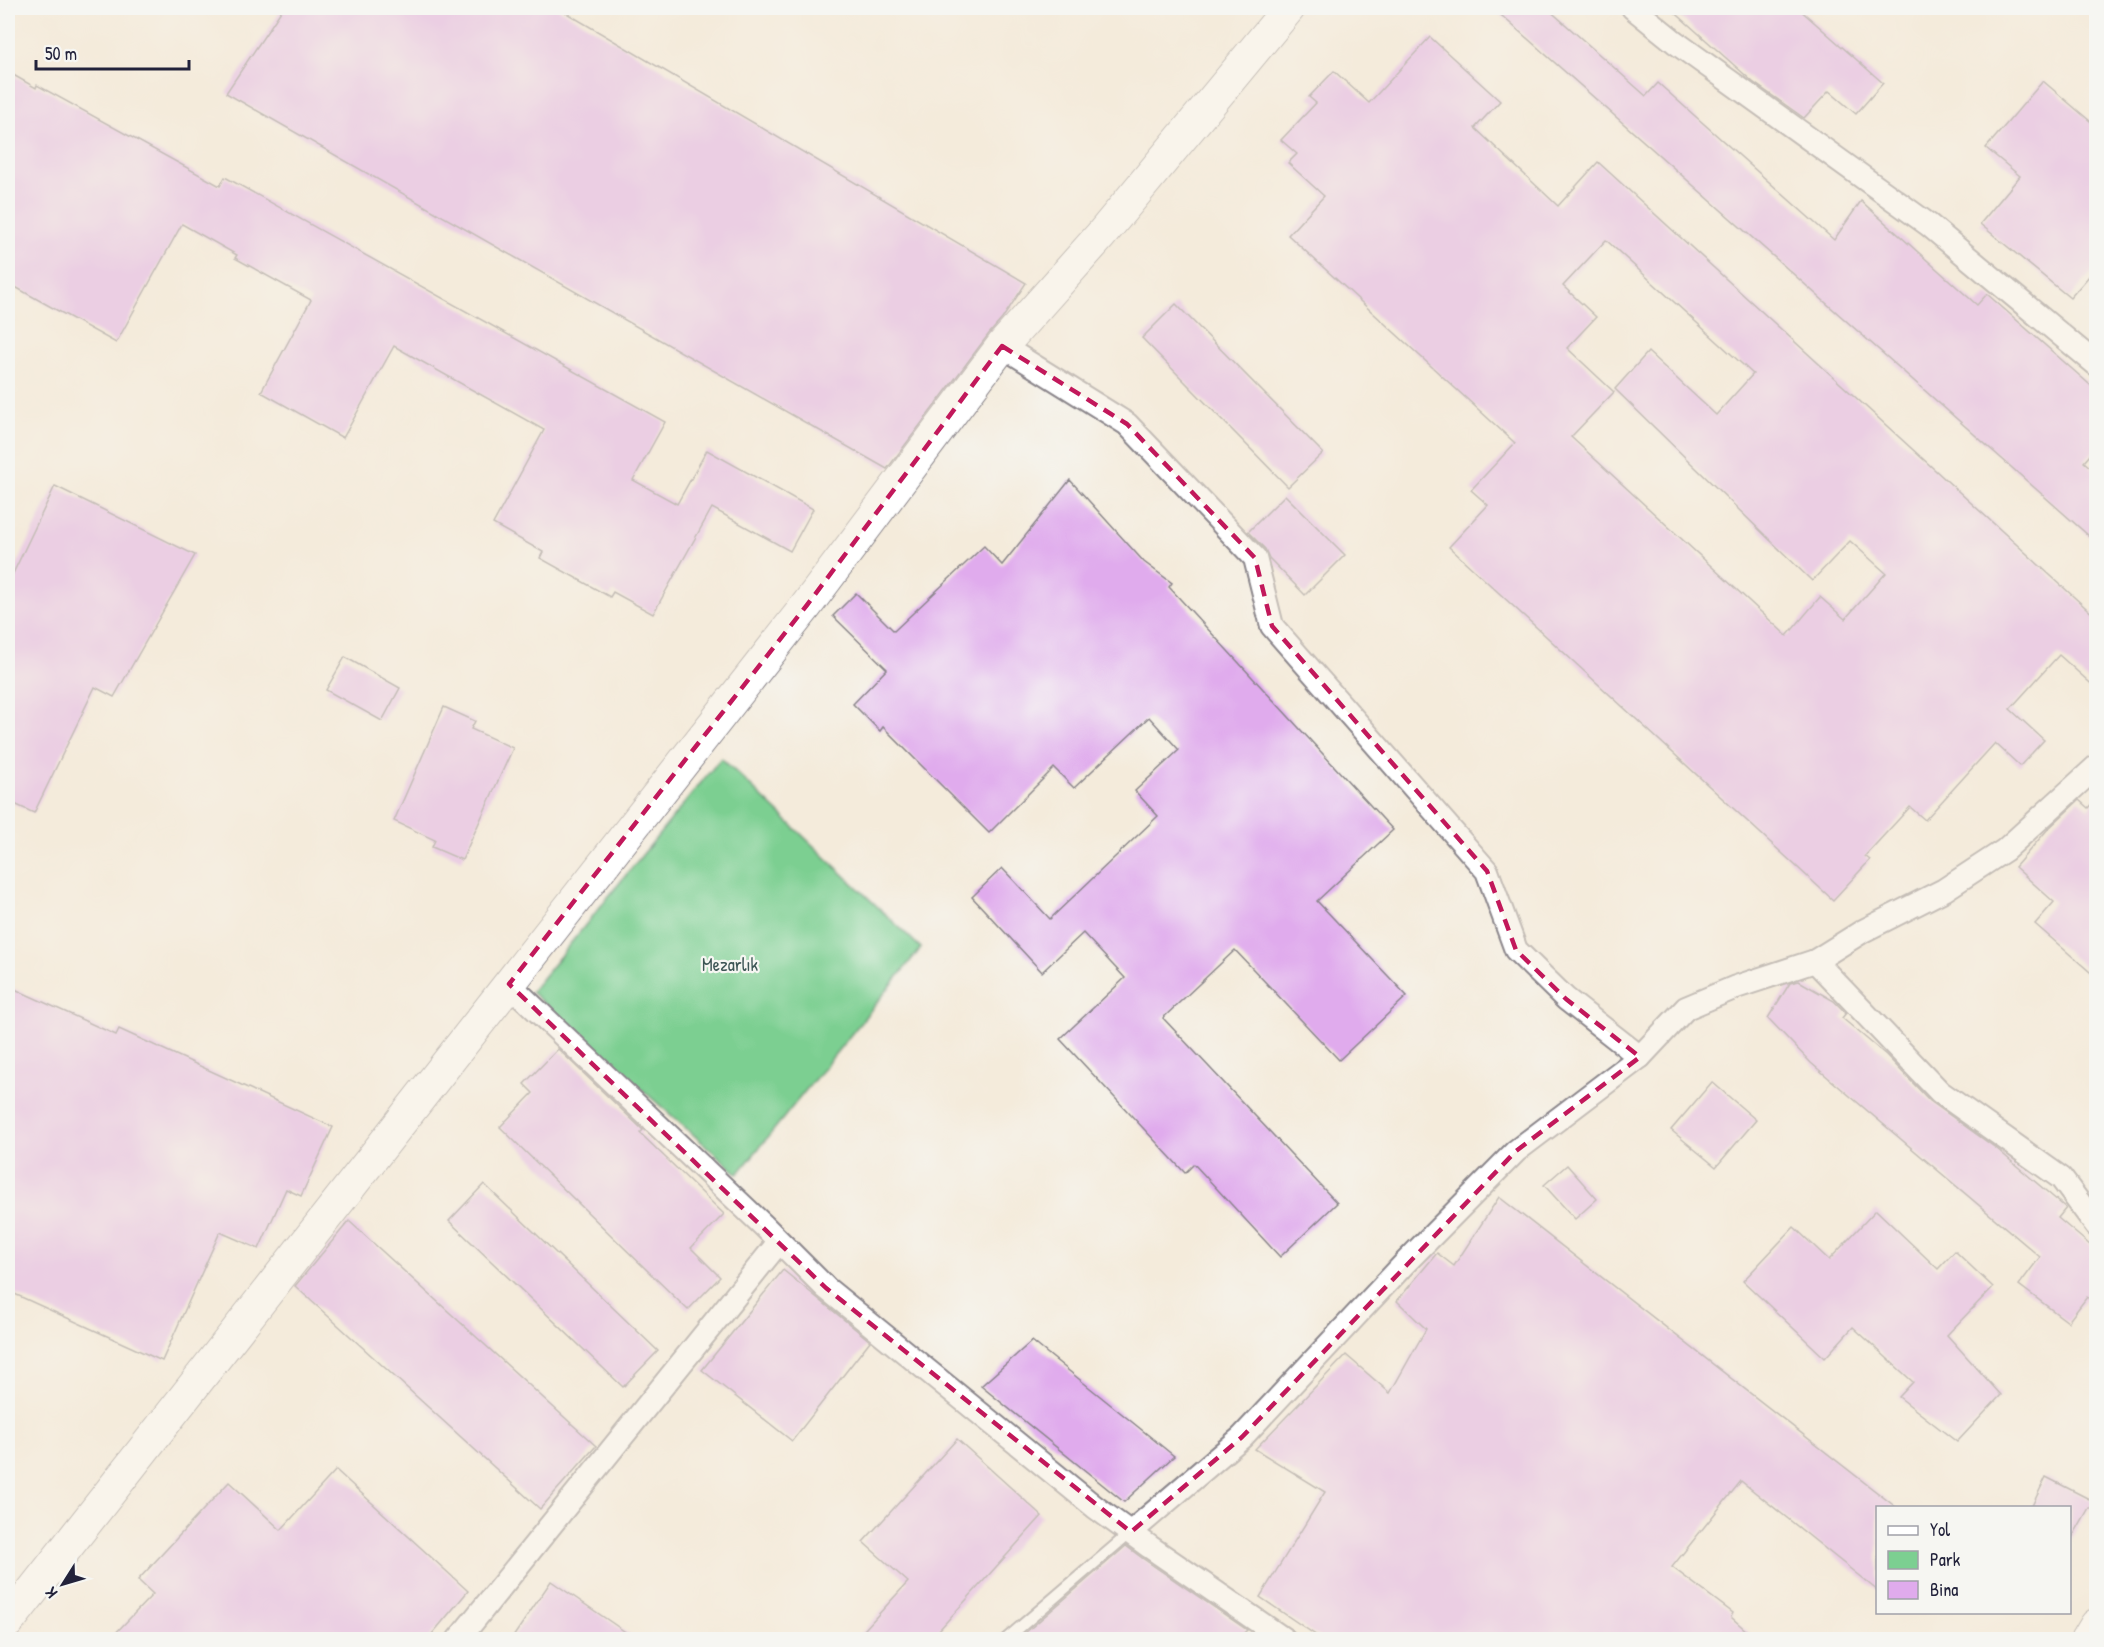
<svg xmlns="http://www.w3.org/2000/svg" width="2104" height="1647" font-family="'Patrick Hand',sans-serif">
<style>
.green{fill:#7ccf91;stroke:#4f7866;stroke-width:1.5}
.building{fill:#e0abed;fill-rule:evenodd}
.lines{fill:none;stroke-linecap:round;stroke-linejoin:round}
.lane-casing{stroke:#8b868b;stroke-width:14}
.street-casing{stroke:#8b868b;stroke-width:26}
.secondary-casing{stroke:#8b868b;stroke-width:34}
.lane{stroke:#fff;stroke-width:10}
.street{stroke:#fff;stroke-width:22}
.secondary{stroke:#fff;stroke-width:32}
.marked{fill:none;stroke:#c2185b;stroke-width:4.5;stroke-dasharray:12 8;stroke-linejoin:round}
.labels{text-anchor:middle;stroke-width:4.5;stroke-linejoin:round;paint-order:stroke}
.park-label{font-size:18px;fill:#3d5655;stroke:#f6f6f2}
</style>
<rect width="100%" height="100%" fill="#f6f6f2"/>
<filter id="ink" filterUnits="userSpaceOnUse"><feTurbulence type="fractalNoise" baseFrequency=".0167" numOctaves="2"/><feDisplacementMap in="SourceGraphic" scale="12" xChannelSelector="R" yChannelSelector="G"/><feConvolveMatrix kernelMatrix="1 2 1 2 8 2 1 2 1" color-interpolation-filters="sRGB"/></filter>
<filter id="wash" filterUnits="userSpaceOnUse"><feTurbulence type="fractalNoise" baseFrequency=".008" numOctaves="4" result="noise"/><feDisplacementMap in="SourceGraphic" scale="24" xChannelSelector="R" yChannelSelector="G"/><feGaussianBlur stdDeviation="1.35" result="paint"/><feColorMatrix in="noise" values="0 0 0 0 0 0 0 0 0 0 0 0 0 0 0 0 0 1.4 0 .05"/><feComposite in="paint" operator="in"/></filter>
<g filter="url(#wash)">
<rect width="100%" height="100%" fill="#f4ebdb"/>
<!-- green -->
<polygon class="green" points="721,758 921,948 738,1174 531,992"/>
<g id="blocks">
<!-- building -->
<g class="building">
<polygon points="283,8 558,8 1026,283 1002,319 988,335 887,469 226,93"/>
<polygon points="1493,8 1547,8 1646,96 1658,83 1834,240 1861,201 1977,305 1987,294 2097,391 2097,447 2084,462 2097,473 2097,543"/>
<polygon points="1670,8 1798,8 1883,83 1856,114 1829,91 1804,118 1753,82"/>
<path d="M1430,37L1500,101L1475,128L1558,206L1598,162L2097,618V689L2059,655L2010,709L2044,740L2020,766L1995,743L1925,820L1910,807L1865,856L1870,860L1833,900L1449,547L1488,505L1471,490L1515,443L1288,235L1324,196L1288,163L1297,154L1281,140L1316,103L1309,97L1334,71L1369,103ZM1606,240L1753,374L1716,415L1648,352L1615,389L1812,581L1850,541L1886,573L1845,619L1820,597L1787,636L1571,437L1614,392L1567,348L1596,317L1563,286Z"/>
<polygon points="8,72 36,88 37,85 220,186 225,177 665,422 633,480 677,504 707,450 813,509 790,551 712,508 653,614 613,592 610,597 540,558 543,552 493,524 544,430 394,346 343,438 261,392 311,300 235,258 237,255 182,224 116,343 8,283"/>
<polygon points="2043,81 2097,127 2097,267 2070,298 1980,224 2020,176 1986,148"/>
<polygon points="1176,304 1323,453 1288,487 1142,338"/>
<polygon points="1070,480 1144,562 1172,583 1169,587 1393,830 1317,901 1407,996 1339,1060 1235,950 1163,1018 1337,1203 1280,1257 1194,1164 1185,1173 1060,1039 1125,978 1083,933 1042,972 972,897 1002,868 1050,919 1158,816 1135,791 1179,750 1149,717 1074,788 1054,768 989,833 883,727 880,731 853,704 887,669 833,616 856,593 894,631 984,546 1002,565"/>
<polygon points="55,486 195,555 114,697 95,687 34,813 8,801 8,584"/>
<polygon points="1285,495 1345,555 1305,595 1269,558 1265,549 1248,532"/>
<polygon points="345,657 400,688 382,721 326,690"/>
<polygon points="444,707 475,721 471,729 513,748 462,860 432,847 435,840 394,821"/>
<polygon points="2097,798 2097,978 2035,924 2054,902 2015,867 2048,829 2079,800 2088,808"/>
<polygon points="1799,981 1834,1001 1846,1013 1842,1018 1886,1055 1930,1101 1997,1149 2066,1208 2058,1218 2097,1251 2097,1305 2087,1297 2068,1322 2019,1285 2040,1257 1811,1063 1768,1018 1790,983"/>
<polygon points="8,986 116,1035 119,1029 333,1127 301,1196 286,1189 259,1249 220,1232 162,1361 8,1291"/>
<polygon points="558,1049 643,1130 640,1133 724,1214 691,1248 720,1277 688,1310 500,1127 533,1093 524,1084"/>
<polygon points="1712,1082 1756,1120 1716,1167 1671,1130"/>
<polygon points="1567,1165 1597,1199 1575,1219 1544,1185"/>
<polygon points="484,1184 658,1351 623,1387 449,1221"/>
<polygon points="1499,1197 1897,1508 1878,1508 1878,1591 1741,1481 1672,1567 1733,1613 1731,1617 1757,1640 1323,1640 1260,1597 1325,1492 1255,1449 1346,1355 1390,1393 1426,1329 1397,1301 1437,1253 1454,1266"/>
<polygon points="1876,1210 1938,1269 1955,1251 1993,1287 1947,1335 2001,1395 1957,1442 1899,1397 1913,1382 1853,1327 1825,1358 1743,1281 1794,1227 1829,1260"/>
<polygon points="349,1221 596,1446 540,1509 295,1286"/>
<polygon points="783,1270 870,1341 792,1441 702,1370"/>
<polygon points="1032,1341 1174,1456 1124,1502 981,1386"/>
<polygon points="957,1439 1042,1516 930,1640 855,1640 908,1582 863,1542"/>
<polygon points="336,1470 468,1591 427,1640 109,1640 153,1594 138,1580 229,1482 281,1530"/>
<polygon points="2046,1477 2097,1503 2097,1508 2089,1508 2070,1541 2070,1508 2031,1508"/>
<polygon points="1126,1546 1142,1558 1247,1630 1236,1640 1017,1640"/>
<polygon points="551,1581 637,1640 511,1640"/>
</g>
</g>
</g>
<g filter="url(#ink)">
<use href="#blocks" fill-opacity="0" stroke="#8b868b" stroke-width="1.5"/>
<g class="lines">
<defs>
<polyline id="lane" points="1005,1640 1131,1532"/>
<g id="street">
<polyline points="1633,8 1675,42 1929,225 2096,364"/>
<polyline points="1002,346 1127,424 1255,558 1272,626 1487,871 1516,950 1566,999 1640,1057"/>
<polyline points="1815,961 1940,1092 2061,1178 2096,1225"/>
<polyline points="509,984 764,1226 826,1288 1095,1507 1150,1547 1285,1640"/>
<polyline points="1131,1532 1242,1437 1405,1263 1516,1151 1640,1057 1686,1008 1736,987 1815,961 1863,931 1944,890 2005,850 2096,767"/>
<polyline points="458,1640 779,1242"/>
</g>
<g id="secondary">
<polyline points="8,1622 807,605 1002,346 1101,235 1289,8"/>
<polyline points="2087,1640 2096,1625"/>
</g>
</defs>
<!-- lane casing -->
<use href="#lane" class="lane-casing"/>
<!-- street casing -->
<use href="#street" class="street-casing"/>
<!-- secondary casing -->
<use href="#secondary" class="secondary-casing"/>
<!-- lane -->
<use href="#lane" class="lane"/>
<!-- street -->
<use href="#street" class="street"/>
<!-- secondary -->
<use href="#secondary" class="secondary"/>
</g>
</g>
<!-- marked area -->
<path d="M0 0H2104V1647H0ZM1002,346L1127,424L1255,558L1272,626L1487,871L1516,950L1566,999L1640,1057L1516,1151L1242,1437L1131,1532L826,1288L509,984L807,605Z" fill="#f4ebdb" fill-opacity=".55" fill-rule="evenodd"/>
<path class="marked" d="M1002,346L1127,424L1255,558L1272,626L1487,871L1516,950L1566,999L1640,1057L1516,1151L1242,1437L1131,1532L826,1288L509,984L807,605Z"/>
<g class="labels">
<!-- park labels -->
<g class="park-label">
<text x="730" y="971">Mezarlık</text>
</g>
</g>
<!-- margin -->
<rect width="2104" height="1647" fill="none" stroke="#f6f6f2" stroke-width="30"/>
<!-- legend -->
<rect x="1876" y="1506" width="195" height="108" fill="#f6f6f2" stroke="#a1a1a9" stroke-width="1.5"/>
<rect x="1888" y="1526" width="30" height="9" fill="#ffffff" stroke="#a1a1a9" stroke-width="1.5"/>
<text x="1930" y="1536" font-size="18" fill="#22223b">Yol</text>
<rect x="1888" y="1551" width="30" height="18" fill="#7ccf91" stroke="#a1a1a9" stroke-width="1.5"/>
<text x="1930" y="1566" font-size="18" fill="#22223b">Park</text>
<rect x="1888" y="1581" width="30" height="18" fill="#e0abed" stroke="#a1a1a9" stroke-width="1.5"/>
<text x="1930" y="1596" font-size="18" fill="#22223b">Bina</text>
<!-- north arrow -->
<g transform="translate(63 1584) rotate(233)" stroke="#f6f6f2" stroke-width="4.5" paint-order="stroke">
<path d="M0-4.5L10 22L0 15L-10 22Z" fill="#22223b"/>
<text y="-9" font-size="16" font-weight="bold" text-anchor="middle" fill="#22223b">K</text>
</g>
<!-- scale -->
<path d="M36 60v9h153v-9" fill="none" stroke="#22223b" stroke-width="3"/>
<text x="45" y="60" font-size="18" fill="#22223b" stroke="#f6f6f2" stroke-width="4.5" paint-order="stroke">50 m</text>
</svg>
